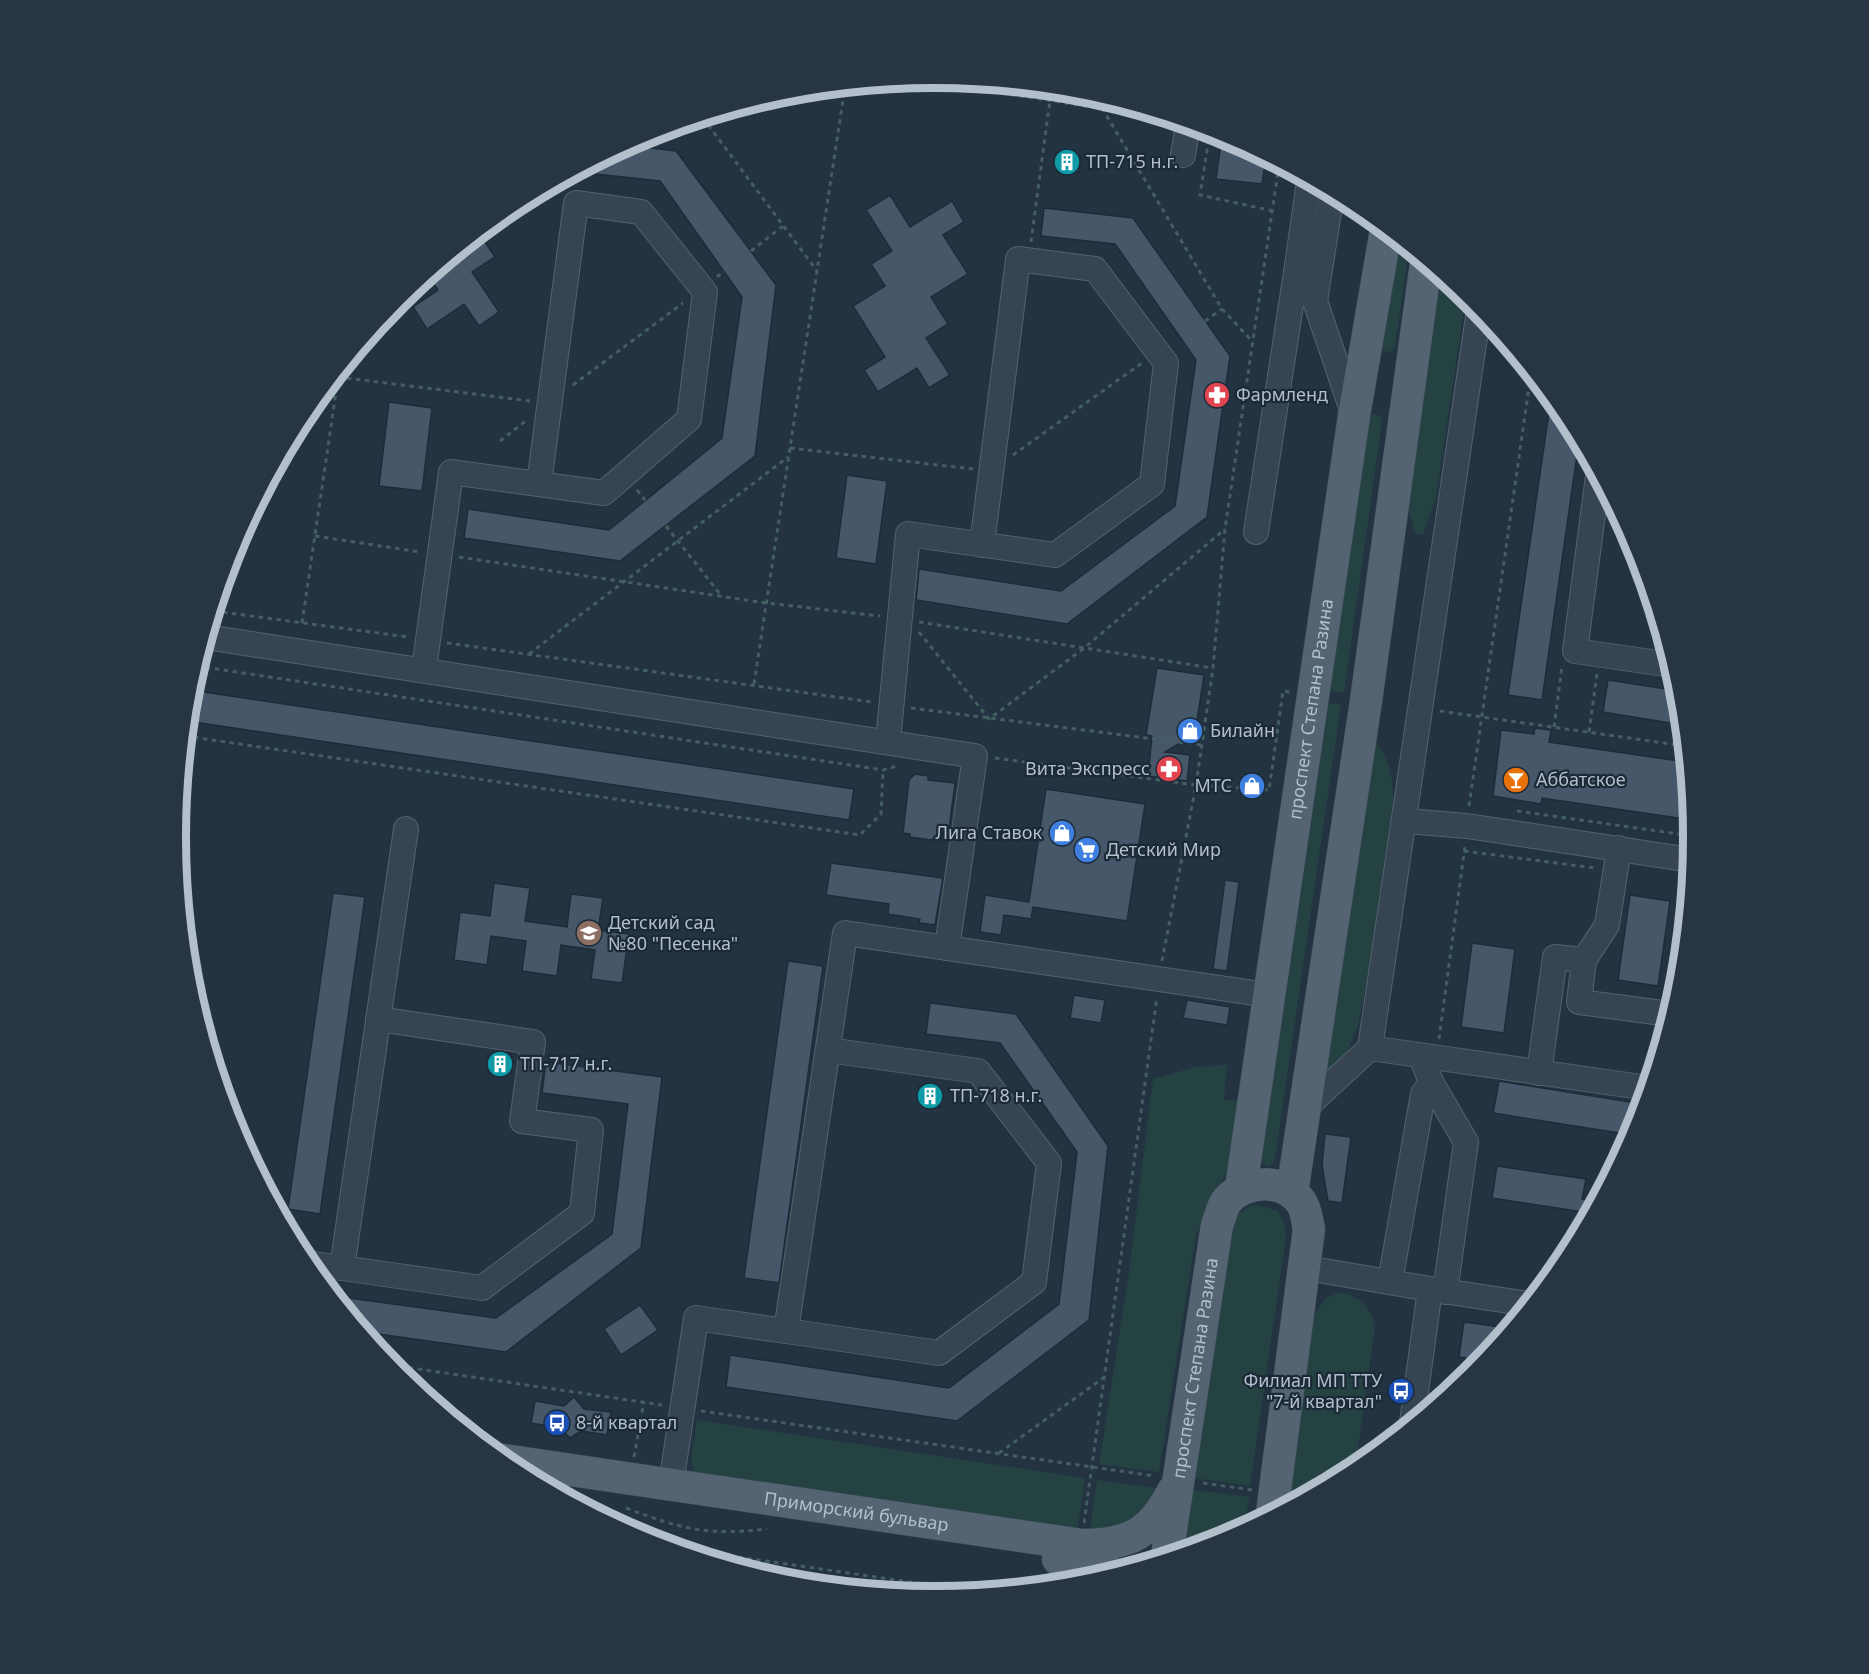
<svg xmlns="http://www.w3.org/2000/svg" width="1869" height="1674" font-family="'Noto Sans',sans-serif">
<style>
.green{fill:#254243}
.building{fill:#465769;stroke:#1e2c39;stroke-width:1.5}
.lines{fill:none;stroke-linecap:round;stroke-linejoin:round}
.minor-casing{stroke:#55626f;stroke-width:26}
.major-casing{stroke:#414e5b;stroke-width:33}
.path{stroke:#435f60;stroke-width:3;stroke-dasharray:4.5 4.5;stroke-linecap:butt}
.minor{stroke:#374552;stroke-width:24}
.major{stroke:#556472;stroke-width:32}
.labels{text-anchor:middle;stroke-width:4.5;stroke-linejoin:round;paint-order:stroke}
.poi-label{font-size:18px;fill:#b4bfcc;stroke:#1c2a37;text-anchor:start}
.street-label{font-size:18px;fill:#b4bfcc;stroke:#1c2a37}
.rim{fill:none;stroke:#b4bfcc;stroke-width:8}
</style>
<rect width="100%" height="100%" fill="#233342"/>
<!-- green -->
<g class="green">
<polygon points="1397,239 1409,249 1395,347 1388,353 1382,350 1381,345"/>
<polygon points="1441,275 1466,296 1436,498 1423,535 1415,534 1409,511 1409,493"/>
<polygon points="1374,413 1381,417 1382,422 1344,693 1330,691 1367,420"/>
<polygon points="1329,703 1341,705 1275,1159 1273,1164 1267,1167 1262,1163 1262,1157"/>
<path d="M1374,740C1390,760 1393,775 1393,801L1368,975L1358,1025L1343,1063L1325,1075Z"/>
<polygon points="1227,1065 1224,1100 1240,1101 1230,1165 1196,1234 1159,1472 1099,1464 1129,1272 1153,1079 1195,1067"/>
<path d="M1255,1205L1277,1210L1284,1221L1286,1237L1250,1486L1194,1478L1226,1242C1232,1224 1235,1211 1255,1205Z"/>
<path d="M1340,1292C1359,1296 1372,1308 1375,1327L1355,1469L1303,1496L1288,1494L1314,1315L1326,1298Z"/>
<polygon points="697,1420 1085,1478 1077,1533 694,1472 691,1460"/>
<polygon points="1097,1480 1157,1488 1145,1519 1089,1535"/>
<polygon points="1193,1490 1249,1497 1245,1528 1225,1538 1185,1550"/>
</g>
<!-- building -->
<g class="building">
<polygon points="1222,135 1266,158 1262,184 1216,179"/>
<polygon points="627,145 676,151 776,285 755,456 620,561 464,538 468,509 609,530 722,438 742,297 660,181 577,172"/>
<polygon points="1056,152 1081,156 1079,172 1053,169"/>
<polygon points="890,195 910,227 952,201 964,222 943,235 968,274 931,297 948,324 926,338 950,375 929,388 917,368 878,392 864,370 885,357 853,306 885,286 871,264 892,251 866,210"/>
<polygon points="1044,208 1133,218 1230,356 1207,517 1067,624 916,600 919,569 1061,591 1175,506 1196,360 1115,244 1041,236"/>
<polygon points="479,233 495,257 472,272 499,312 479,326 464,304 427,329 413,307 438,290 428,275"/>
<polygon points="1551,398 1566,416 1579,441 1542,700 1508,695"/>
<polygon points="389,402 432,408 422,491 379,486"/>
<polygon points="847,475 887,481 876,564 836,558"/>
<polygon points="1157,668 1204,675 1195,734 1165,752 1190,755 1187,781 1148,776 1152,736 1146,735"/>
<polygon points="1608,680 1679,691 1682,725 1603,712"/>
<polygon points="190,690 854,789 849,820 187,721"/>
<polygon points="1535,728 1551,730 1549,742 1686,762 1692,820 1542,798 1541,804 1493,796 1501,730 1534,734"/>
<polygon points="915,774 928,776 928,780 955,783 949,829 931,840 910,837 910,834 903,833 909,780"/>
<polygon points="1046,789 1145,804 1127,921 1033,907 1031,919 1004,915 1001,935 980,932 985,895 1029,902"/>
<polygon points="831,863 943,878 935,925 919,923 920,919 888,914 889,904 826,895"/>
<polygon points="1225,880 1239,882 1227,971 1213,969"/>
<polygon points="494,883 530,888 525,921 567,927 571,894 603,898 598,930 629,934 622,983 591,979 595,950 561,945 557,976 522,971 526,941 491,936 487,965 454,960 460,912 490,916"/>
<polygon points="333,893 365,897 320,1214 288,1209"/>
<polygon points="1630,895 1670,901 1658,986 1618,980"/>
<polygon points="1472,943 1515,949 1504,1033 1461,1027"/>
<polygon points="788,961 823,966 779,1283 744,1278"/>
<polygon points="1074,995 1105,1000 1101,1023 1070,1018"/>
<polygon points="1187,1000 1230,1007 1227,1025 1183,1018"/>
<polygon points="930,1003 1016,1014 1108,1146 1089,1320 957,1421 726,1387 730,1355 949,1388 1059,1304 1077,1152 1000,1043 926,1034"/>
<polygon points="493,1051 510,1053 506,1076 490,1074"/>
<polygon points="546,1062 662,1077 641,1248 506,1352 364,1332 334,1296 496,1318 612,1234 628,1104 542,1093"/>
<polygon points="1499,1081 1536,1087 1643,1104 1632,1135 1493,1113"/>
<polygon points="919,1086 942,1089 940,1107 917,1104"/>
<polygon points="1325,1134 1351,1137 1342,1203 1328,1201 1322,1165"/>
<polygon points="1497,1166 1586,1179 1582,1199 1596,1201 1590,1213 1492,1198"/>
<polygon points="640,1305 658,1330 621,1355 604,1329"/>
<polygon points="1464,1322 1501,1327 1499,1340 1463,1380 1466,1358 1459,1357"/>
<polygon points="574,1397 584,1409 611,1412 607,1435 581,1431 570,1438 560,1428 531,1423 535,1401 564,1406"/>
</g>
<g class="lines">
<defs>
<g id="minor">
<polyline points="1183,155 1188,125"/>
<polyline points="1309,181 1297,266 1315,301 1354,416"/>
<polyline points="1315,301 1332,193"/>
<polyline points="1598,476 1575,651 1672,665"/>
<polyline points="1256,532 1297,266"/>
<polyline points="206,637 975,756 947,948 1268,995"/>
<polyline points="424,669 451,472 604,493 689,419 705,292 641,212 576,203 539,484"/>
<polyline points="888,741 908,534 1055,555 1152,484 1166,363 1095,269 1018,259 982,545"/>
<polyline points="1406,821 1467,826 1691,860"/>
<polyline points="1584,960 1579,1002 1670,1014"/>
<polyline points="1370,1048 1648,1088"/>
<polyline points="1421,1056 1431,1082 1466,1142 1445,1292"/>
<polyline points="1539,1073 1555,957 1584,960 1607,925 1619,848"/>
<polyline points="1304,1109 1370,1048 1479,310"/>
<polyline points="307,1263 482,1288 582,1213 591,1130 522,1121 533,1042 378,1019"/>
<polyline points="342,1268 406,829"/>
<polyline points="1306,1268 1430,1289 1412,1422"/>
<polyline points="1390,1282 1423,1094 1431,1082"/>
<polyline points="1430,1289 1529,1304"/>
<polyline points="786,1331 939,1353 1034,1282 1049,1163 978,1071 828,1050"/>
<polyline points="671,1484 696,1318 786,1331 845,933 947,948"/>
</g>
<g id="major">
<path id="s1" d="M1241,1188L1354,416L1386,230"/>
<polyline points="1292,1193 1366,701 1426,263"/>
<path id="s2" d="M503,1460L1082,1545C1129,1545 1151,1534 1173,1491"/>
<path id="s3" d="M1167,1556L1217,1225C1220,1218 1222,1208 1226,1202C1242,1180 1284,1177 1301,1202C1306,1209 1307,1220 1309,1229L1272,1513"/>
<polyline points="1058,1559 1095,1566 1112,1573"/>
</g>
</defs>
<!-- minor casing -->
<use href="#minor" class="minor-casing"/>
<!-- major casing -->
<use href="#major" class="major-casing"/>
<!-- path -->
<g class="path">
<polyline points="913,80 1166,118"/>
<polyline points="1102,108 1222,309 1252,341"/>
<polyline points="703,118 817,271"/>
<polyline points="1210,131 1200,195 1273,211"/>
<polyline points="579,182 581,169"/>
<polyline points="1031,242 1050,100"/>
<polyline points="751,251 783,226"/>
<polyline points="717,277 724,271"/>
<polyline points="1205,321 1222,309"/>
<polyline points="338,377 530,401"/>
<polyline points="573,385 683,303"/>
<polyline points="500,441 527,420"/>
<polyline points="790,448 973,469"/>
<polyline points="1013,455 1142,363"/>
<polyline points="637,490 645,500"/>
<polyline points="666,526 720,594"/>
<polyline points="315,536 420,552"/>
<polyline points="459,557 766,603 880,616"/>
<polyline points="214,611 408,637"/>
<polyline points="919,622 1212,668"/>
<polyline points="302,623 339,372"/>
<polyline points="919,632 989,719 1083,649 1225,529"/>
<polyline points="447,643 872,702"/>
<polyline points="529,654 788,457"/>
<polyline points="197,666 883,770 897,766"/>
<polyline points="754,684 845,87"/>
<polyline points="911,708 1201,745"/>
<polyline points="1440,711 1685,746"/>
<polyline points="1554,727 1562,666"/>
<polyline points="1589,732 1597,674"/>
<polyline points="185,736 860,835 881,814 883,770"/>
<polyline points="995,758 1196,785 1269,790 1283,691 1290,692"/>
<polyline points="1469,806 1531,373"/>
<polyline points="1517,811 1693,836"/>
<polyline points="1464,851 1595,868"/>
<polyline points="1162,961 1196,785 1213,668 1225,529 1279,165"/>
<polyline points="1439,1039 1465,846"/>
<polyline points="391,1365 662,1405"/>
<polyline points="701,1411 1155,1476"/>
<polyline points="999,1453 1106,1376"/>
<polyline points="634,1457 644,1402"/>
<polyline points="1203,1483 1253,1490"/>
<path d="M626,1508C681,1529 708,1536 767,1529"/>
<polyline points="1084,1523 1157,997"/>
<polyline points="676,1548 979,1592"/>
</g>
<!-- minor -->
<use href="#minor" class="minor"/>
<!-- major -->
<use href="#major" class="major"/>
</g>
<!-- icons -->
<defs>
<symbol id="building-disc" viewBox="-11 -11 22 22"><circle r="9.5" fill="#0f9aa8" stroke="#1c2a37"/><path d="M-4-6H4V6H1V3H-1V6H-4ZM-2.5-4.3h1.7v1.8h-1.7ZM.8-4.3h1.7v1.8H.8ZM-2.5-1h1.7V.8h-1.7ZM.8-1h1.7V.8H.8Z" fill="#fff"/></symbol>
<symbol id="pharmacy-disc" viewBox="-11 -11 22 22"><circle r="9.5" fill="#e0444e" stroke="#1c2a37"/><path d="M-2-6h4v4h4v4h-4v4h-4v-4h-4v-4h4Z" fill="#fff"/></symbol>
<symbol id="shop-disc" viewBox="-11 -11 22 22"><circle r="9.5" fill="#3f7fe0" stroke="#1c2a37"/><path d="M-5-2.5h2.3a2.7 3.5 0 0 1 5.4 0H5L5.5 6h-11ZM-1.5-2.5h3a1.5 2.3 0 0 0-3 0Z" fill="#fff"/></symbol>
<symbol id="bar-disc" viewBox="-11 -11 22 22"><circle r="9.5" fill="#e8710a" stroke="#1c2a37"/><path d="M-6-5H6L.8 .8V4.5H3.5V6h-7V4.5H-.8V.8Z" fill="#fff"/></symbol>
<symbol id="supermarket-disc" viewBox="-11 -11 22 22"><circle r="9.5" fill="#3f7fe0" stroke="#1c2a37"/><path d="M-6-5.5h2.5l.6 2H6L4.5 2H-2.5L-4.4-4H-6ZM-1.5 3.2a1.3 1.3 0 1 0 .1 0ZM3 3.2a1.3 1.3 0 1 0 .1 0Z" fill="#fff"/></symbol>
<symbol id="school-disc" viewBox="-11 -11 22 22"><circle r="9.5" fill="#8d6e63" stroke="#1c2a37"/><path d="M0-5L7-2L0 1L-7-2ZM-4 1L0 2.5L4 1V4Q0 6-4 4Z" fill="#fff"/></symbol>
<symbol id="bus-disc" viewBox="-11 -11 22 22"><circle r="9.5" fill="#1a4fb4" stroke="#1c2a37"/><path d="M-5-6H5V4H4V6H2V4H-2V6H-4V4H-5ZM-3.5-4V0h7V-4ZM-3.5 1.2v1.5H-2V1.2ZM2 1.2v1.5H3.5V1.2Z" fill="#fff"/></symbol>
</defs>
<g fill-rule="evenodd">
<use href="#building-disc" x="1052" y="147" width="30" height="30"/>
<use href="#pharmacy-disc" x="1202" y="380" width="30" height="30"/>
<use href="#shop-disc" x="1175" y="716" width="30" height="30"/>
<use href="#pharmacy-disc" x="1154" y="754" width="30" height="30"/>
<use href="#bar-disc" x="1501" y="765" width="30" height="30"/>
<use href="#shop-disc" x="1237" y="771" width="30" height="30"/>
<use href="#shop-disc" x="1047" y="818" width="30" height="30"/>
<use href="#supermarket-disc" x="1072" y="835" width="30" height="30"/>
<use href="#school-disc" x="574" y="918" width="30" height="30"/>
<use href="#building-disc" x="485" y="1049" width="30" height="30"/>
<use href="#building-disc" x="915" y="1081" width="30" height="30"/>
<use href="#bus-disc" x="1386" y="1376" width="30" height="30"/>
<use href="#bus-disc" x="542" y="1408" width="30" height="30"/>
</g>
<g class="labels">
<!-- poi labels -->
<g class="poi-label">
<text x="1086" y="168">ТП-715 н.г.</text>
<text x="1236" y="401">Фармленд</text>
<text x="1210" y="737">Билайн</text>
<text x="1150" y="775" text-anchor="end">Вита Экспресс</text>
<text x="1536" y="786">Аббатское</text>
<text x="1232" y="792" text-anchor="end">МТС</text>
<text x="1042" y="839" text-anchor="end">Лига Ставок</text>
<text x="1106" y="856">Детский Мир</text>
<text x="608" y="929">Детский сад<tspan x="608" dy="21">№80 "Песенка"</tspan></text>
<text x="520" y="1070">ТП-717 н.г.</text>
<text x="950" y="1102">ТП-718 н.г.</text>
<text x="1382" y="1387" text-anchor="end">Филиал МП ТТУ<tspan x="1382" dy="21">"7-й квартал"</tspan></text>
<text x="576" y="1429">8-й квартал</text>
</g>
<!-- street labels -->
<g class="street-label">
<text dy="6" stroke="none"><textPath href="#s1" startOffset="484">проспект Степана Разина</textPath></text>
<text dy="6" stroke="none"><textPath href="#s3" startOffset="190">проспект Степана Разина</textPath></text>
<text dy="6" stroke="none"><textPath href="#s2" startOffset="357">Приморский бульвар</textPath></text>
</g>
</g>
<!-- crop -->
<path d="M0 0H1869V1674H0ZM934 88H935A748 748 0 0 1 1683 836V838A748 748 0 0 1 935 1586H934A748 748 0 0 1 186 838V836A748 748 0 0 1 934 88Z" fill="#283643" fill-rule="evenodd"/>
<path class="rim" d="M934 88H935A748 748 0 0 1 1683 836V838A748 748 0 0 1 935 1586H934A748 748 0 0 1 186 838V836A748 748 0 0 1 934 88Z"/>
</svg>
